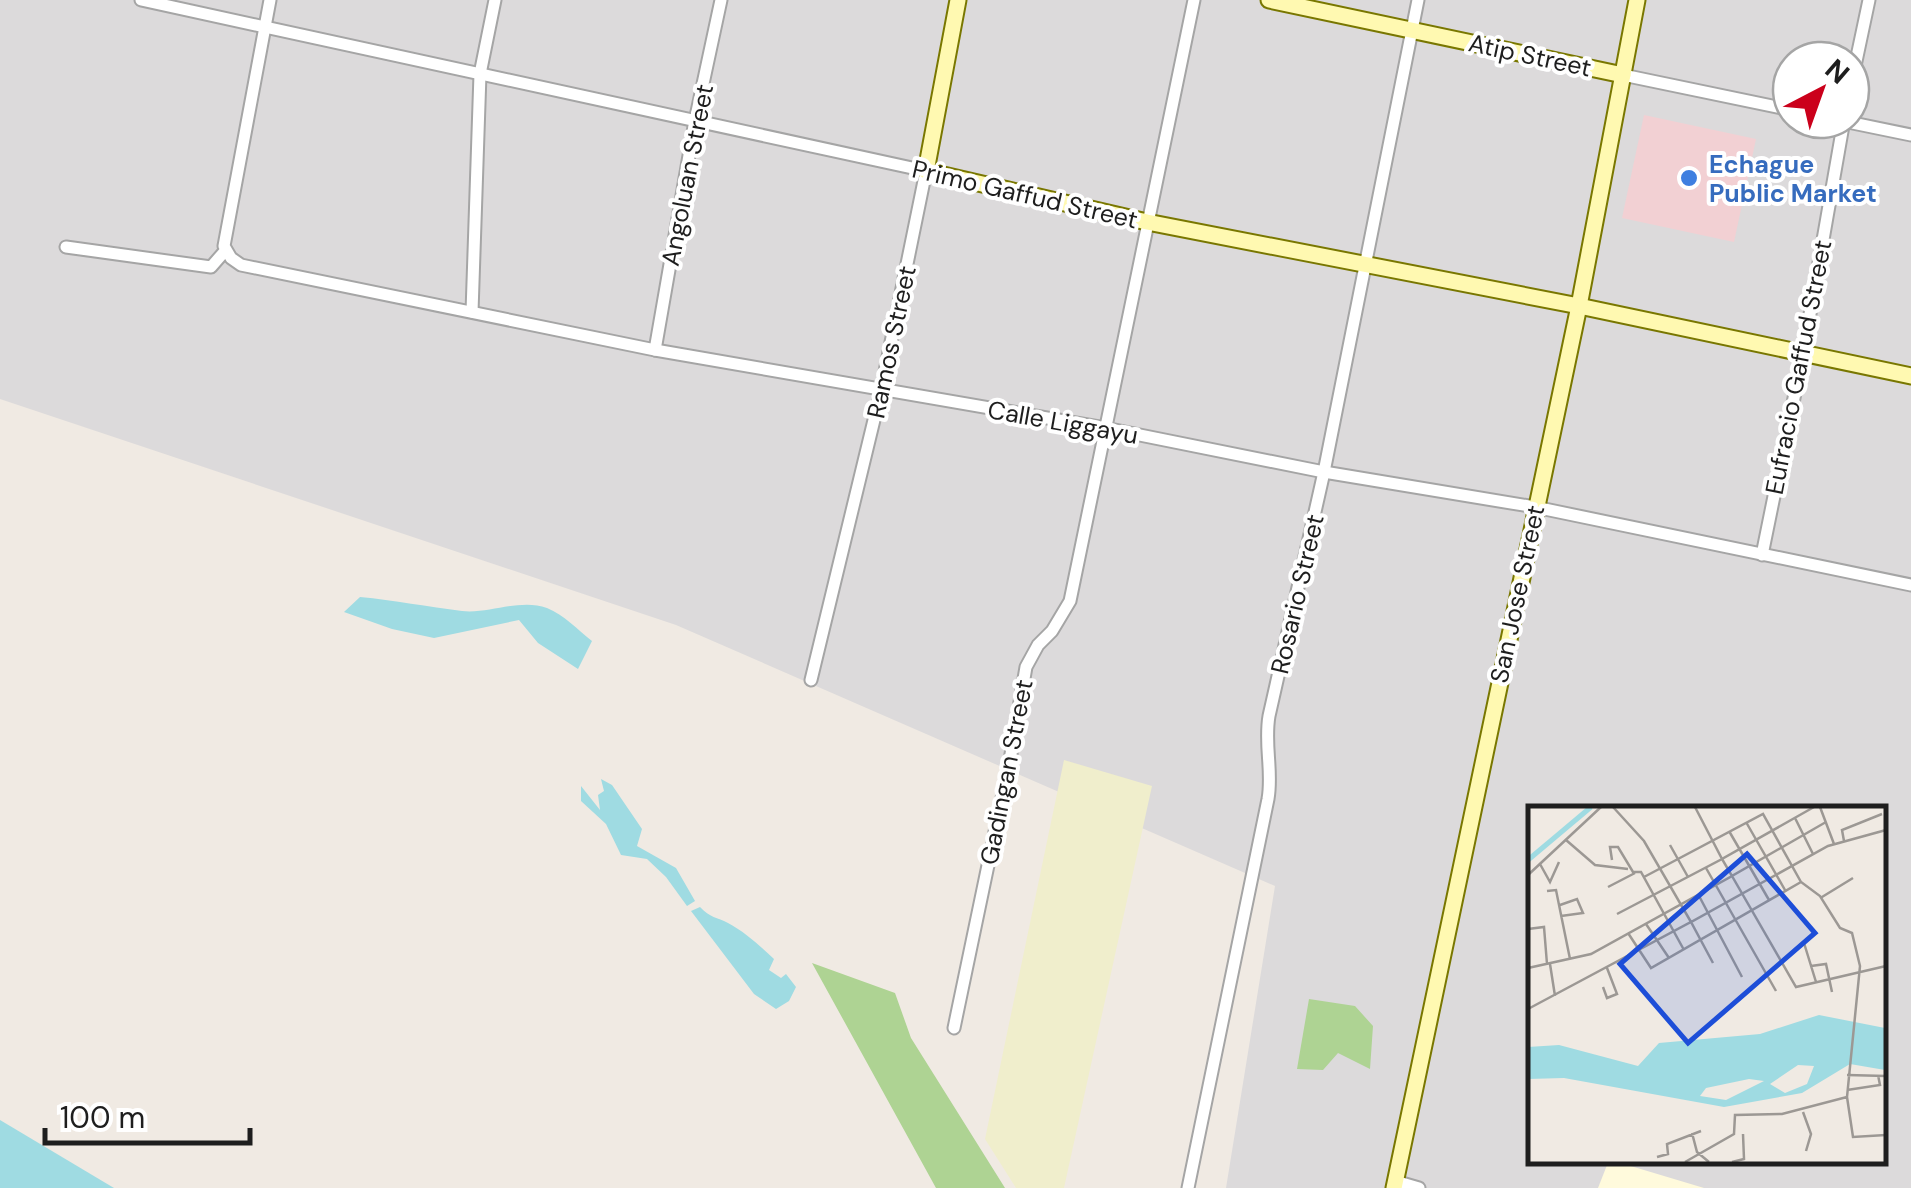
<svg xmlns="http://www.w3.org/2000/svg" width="1911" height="1188" font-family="'DM Sans',sans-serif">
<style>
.residential{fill:#dcdadb;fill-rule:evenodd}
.commercial{fill:#f2d0d3}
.education{fill:#fffadc}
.farmland{fill:#f0eecc}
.forest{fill:#aed393}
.water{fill:#9fdbe2}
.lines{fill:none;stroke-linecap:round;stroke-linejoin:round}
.street-casing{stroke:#a5a5a5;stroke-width:15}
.secondary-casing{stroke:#797700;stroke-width:19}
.street{stroke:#fff;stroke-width:11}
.secondary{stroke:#fff9b1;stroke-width:15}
.shop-dot{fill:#3f7fe0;stroke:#fff;stroke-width:4}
.labels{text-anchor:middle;stroke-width:8;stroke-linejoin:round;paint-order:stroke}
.street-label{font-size:25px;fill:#1e1e1e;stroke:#fff}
.shop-label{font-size:25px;font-weight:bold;fill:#366cbe;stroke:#fff;text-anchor:start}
.inset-river{fill:none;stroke:#9fdbe2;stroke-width:5}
.inset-road{fill:none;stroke:#9c9894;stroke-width:2.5}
.view{fill:#1d4ed8;fill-opacity:0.15;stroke:#1d4ed8;stroke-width:5}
.inset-edge{fill:none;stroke:#1e1e1e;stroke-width:5}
</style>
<rect width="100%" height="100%" fill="#f0eae3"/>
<!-- residential -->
<path class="residential" d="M0,0H1911V1188H1226L1275,886L676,625L0,399ZM1791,60H1851V120H1791ZM1531,808H1884V1160H1531Z"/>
<!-- commercial -->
<polygon class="commercial" points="1644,115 1756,139 1734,242 1622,218"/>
<!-- education -->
<polygon class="education" points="1609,1160 1614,1161 1704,1188 1598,1188"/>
<!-- farmland -->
<polygon class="farmland" points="1064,760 1152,786 1064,1188 1016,1188 985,1139"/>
<!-- forest -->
<g class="forest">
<polygon points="812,963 895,993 911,1038 1005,1188 936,1188"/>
<polygon points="1309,999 1355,1006 1373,1026 1370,1069 1338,1053 1323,1070 1297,1069"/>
</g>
<!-- water -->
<g class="water">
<path d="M360,597C394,600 428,607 462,611C490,614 520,598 547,608C564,615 578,630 592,641L578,669L538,643L519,620L434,638L392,629L344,612Z"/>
<polygon points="601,779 612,785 642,829 637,846 676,868 695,901 687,906 666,877 647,859 621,855 606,824 581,801 581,786 600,810 598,795 604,791"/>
<path d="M700,907C710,918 717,917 728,923C745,932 760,946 774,959L769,970L781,978L786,974L796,987L789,1001L776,1009L754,994L691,911Z"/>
<polygon points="0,1120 114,1188 0,1188"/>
</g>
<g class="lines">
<defs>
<g id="street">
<polyline points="141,0 926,171 881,391 811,680"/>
<polyline points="270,0 224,246 231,258 241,265 655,350 1105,428 1324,472 1535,507 1911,585"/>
<polyline points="1623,75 1791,110"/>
<polyline points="1851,85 1869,0"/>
<polyline points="1838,120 1911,135"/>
<polyline points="66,247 211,267 225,251"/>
<polyline points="472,312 480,74 495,0"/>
<polyline points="655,350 695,121 721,0"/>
<polyline points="1762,555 1803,354 1844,120"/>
<polyline points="954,1028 1010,760 1026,667 1038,645 1052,631 1070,601 1194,0"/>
<polyline points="1395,1181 1419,1188"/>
<path d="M1188,1188L1268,799C1273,771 1264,745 1269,716L1324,472L1418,0"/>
</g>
<g id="secondary">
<polyline points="958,0 926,171 1147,222 1579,306 1911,376"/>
<polyline points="1269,0 1623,75"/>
<polyline points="1394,1188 1579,306 1637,0"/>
</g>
</defs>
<!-- street casing -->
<use href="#street" class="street-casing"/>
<!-- secondary casing -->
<use href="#secondary" class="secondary-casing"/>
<!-- street -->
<use href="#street" class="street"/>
<!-- secondary -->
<use href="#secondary" class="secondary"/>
</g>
<!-- markers -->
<circle class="shop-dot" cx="1689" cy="178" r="10"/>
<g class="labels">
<!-- street labels -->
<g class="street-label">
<text transform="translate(1530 55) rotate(12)" y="9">Atip Street</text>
<text transform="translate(687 175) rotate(-79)" y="9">Angoluan Street</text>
<text transform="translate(1025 194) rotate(13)" y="9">Primo Gaffud Street</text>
<text transform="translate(891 342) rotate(-78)" y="9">Ramos Street</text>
<text transform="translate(1798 367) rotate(-79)" y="9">Eufracio Gaffud Street</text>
<text transform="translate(1063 422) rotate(10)" y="9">Calle Liggayu</text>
<text transform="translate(1297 594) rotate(-77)" y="9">Rosario Street</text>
<text transform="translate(1517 594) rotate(-78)" y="9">San Jose Street</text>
<text transform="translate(1006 772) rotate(-79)" y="9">Gadingan Street</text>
</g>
<!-- shop labels -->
<g class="shop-label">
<text x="1709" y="173">Echague<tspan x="1709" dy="29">Public Market</tspan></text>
</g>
</g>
<!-- overview -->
<g transform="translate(1528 806)">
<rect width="358" height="358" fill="#f0eae3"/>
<path d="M291,209L357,222V264L322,258L274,287L196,301L36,272L0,273V241L31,239L110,260L131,237L232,228ZM270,259L286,260L279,278L257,287L242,278ZM221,273L236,275L198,294L172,290L178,282Z" fill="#9fdbe2" fill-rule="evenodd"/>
<path class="inset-river" d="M0,54L63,1"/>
<path class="inset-road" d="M85,1L116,35L163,116L300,40L358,24M292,1L306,38M267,12L285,48M218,16L257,84M298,16L204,70L268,181L358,160M201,25L241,94M38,34L67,59L100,63M316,35L314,24L354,8M142,39L160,71M84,54L82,41H90L105,66H113L156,144M12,58L22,76L31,56M178,62L248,185M0,69L73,1M116,71L235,8L273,76L292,90L312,122L324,127L332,160L319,291L254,308L207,309L206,328L157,356M80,81L107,67M19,85L28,84L42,153M170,88L214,171M294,91L325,72M32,99L49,93L55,107L33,110M89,108L194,53L167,1M118,118L141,152M0,123L16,121L19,158M100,127L123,162L273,76M276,137L288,176M22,158L27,190M283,160L298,158L304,186M0,162L63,148L204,70L194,53L286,1M75,181L79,192L89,188L79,162M0,203L163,116L185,157M319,269L358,270M319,284L352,279L350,269M319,291L325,331L358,329M275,306L283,328L278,345M164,327L169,346L181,356M129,351L140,348L139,338L173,325M204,356L216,353L215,328"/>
<path class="view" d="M219,48L287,127L160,237L92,158Z"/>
<rect width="358" height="358" class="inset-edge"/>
</g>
<!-- north arrow -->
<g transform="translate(1821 90) rotate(41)"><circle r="48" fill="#ffffff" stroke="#a5a5a5" stroke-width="2.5"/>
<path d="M0-8L18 38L0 25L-18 38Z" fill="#cb001b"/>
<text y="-15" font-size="28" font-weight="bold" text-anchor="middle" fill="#1e1e1e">N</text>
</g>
<!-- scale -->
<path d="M45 1128v15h205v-15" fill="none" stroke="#1e1e1e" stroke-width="5"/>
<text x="60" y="1128" font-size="30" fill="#1e1e1e" stroke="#ffffff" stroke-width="8" paint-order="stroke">100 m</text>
</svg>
